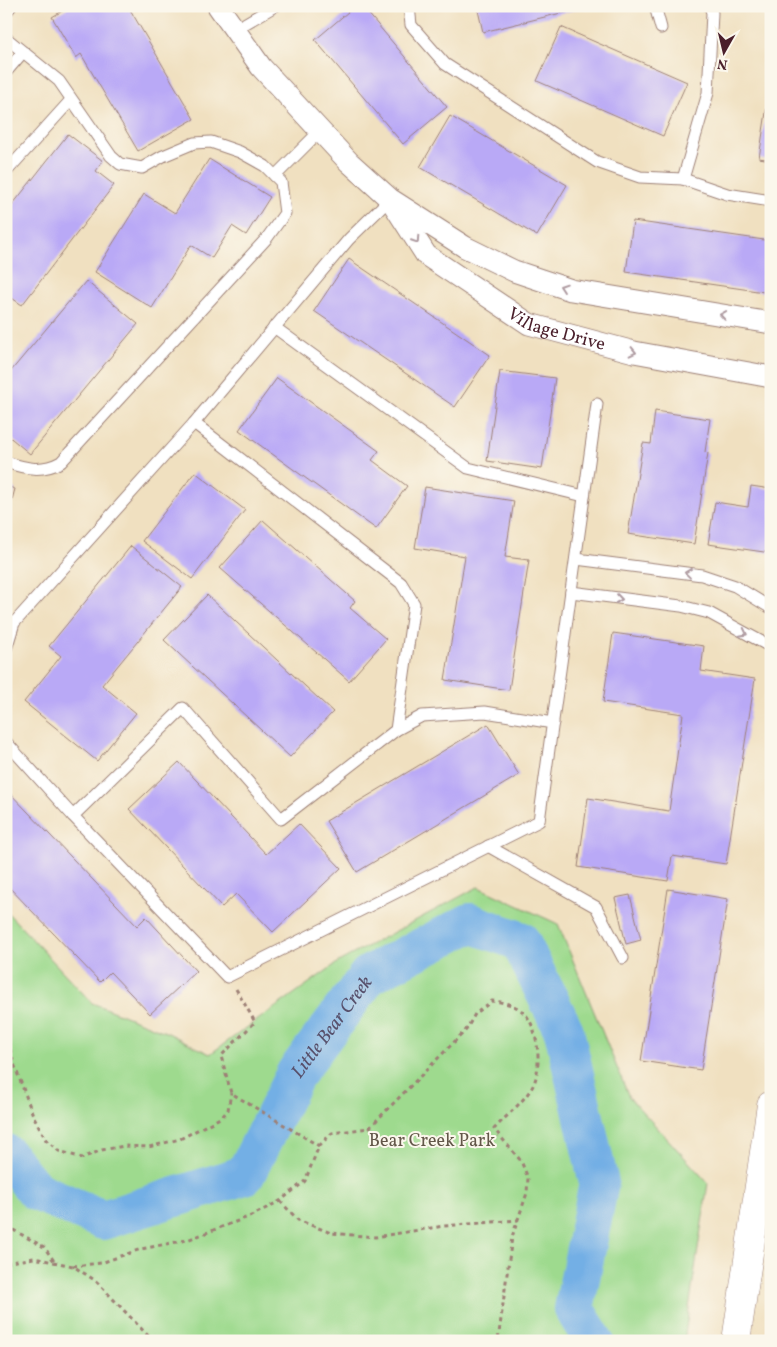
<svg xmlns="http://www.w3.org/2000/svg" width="777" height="1347" font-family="Vollkorn,serif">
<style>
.green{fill:#9eda8e;stroke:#747c5c}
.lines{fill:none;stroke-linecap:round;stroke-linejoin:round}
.river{stroke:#73afe5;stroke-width:40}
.building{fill:#b9a9f6}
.lane-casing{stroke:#9d8076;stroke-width:13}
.street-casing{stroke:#9d8076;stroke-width:23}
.secondary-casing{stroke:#9d8076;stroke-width:29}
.path{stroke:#9d8076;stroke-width:3;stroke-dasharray:4 4;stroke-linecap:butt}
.lane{stroke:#fff;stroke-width:11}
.street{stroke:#fff;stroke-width:21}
.secondary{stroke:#fff;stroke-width:28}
.oneway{stroke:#ae9aa0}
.labels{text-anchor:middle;stroke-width:4;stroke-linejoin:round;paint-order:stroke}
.street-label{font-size:18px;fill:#4a1f2b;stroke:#fbf7ec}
.park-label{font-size:18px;fill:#635749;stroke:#fbf7ec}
.water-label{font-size:19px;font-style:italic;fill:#58516c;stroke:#fbf7ec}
</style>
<rect width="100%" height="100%" fill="#fbf7ec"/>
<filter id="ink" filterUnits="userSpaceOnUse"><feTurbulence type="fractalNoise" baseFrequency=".02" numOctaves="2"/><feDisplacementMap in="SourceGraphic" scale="10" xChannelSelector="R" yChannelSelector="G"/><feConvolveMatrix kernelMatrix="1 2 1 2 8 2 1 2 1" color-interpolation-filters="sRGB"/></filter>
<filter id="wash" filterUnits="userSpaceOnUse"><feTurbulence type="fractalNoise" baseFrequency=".0096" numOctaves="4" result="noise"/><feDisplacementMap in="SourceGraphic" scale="20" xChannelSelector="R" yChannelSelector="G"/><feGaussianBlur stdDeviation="1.12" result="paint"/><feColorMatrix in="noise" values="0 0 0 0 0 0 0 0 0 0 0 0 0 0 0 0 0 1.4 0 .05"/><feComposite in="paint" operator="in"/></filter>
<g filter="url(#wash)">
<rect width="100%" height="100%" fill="#f0e0c0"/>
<!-- green -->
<polygon class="green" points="478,887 558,924 629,1097 708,1183 684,1341 6,1341 6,911 92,1003 168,1033 210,1054 340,961"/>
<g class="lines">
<!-- river -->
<path class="river" id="s1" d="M6,1154L36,1191L103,1220L245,1175L296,1073L369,975L470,923L520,941L564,1031L599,1183L574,1309L594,1341"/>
</g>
<g id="blocks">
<!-- building -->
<g class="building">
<polygon points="71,6 128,6 194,119 138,151 81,54 76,58 52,17"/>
<polygon points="355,6 362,6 447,107 403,144 315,40"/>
<polygon points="477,6 586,6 586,7 483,32"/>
<polygon points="561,27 687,82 663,136 537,81"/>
<polygon points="770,86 771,86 771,160 759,158"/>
<polygon points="450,116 567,185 537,236 420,167"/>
<polygon points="68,134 103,161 96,171 114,185 22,305 6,294 6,213"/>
<polygon points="209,159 270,197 246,235 232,226 212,258 191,245 152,308 95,272 144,194 175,213"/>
<polygon points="633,221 771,241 771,293 626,272"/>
<polygon points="349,259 490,355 455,407 314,311"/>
<polygon points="86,281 138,324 30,454 6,434 6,427 10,422 6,419 6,377"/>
<polygon points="500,371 555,378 542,469 487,461"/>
<polygon points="277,378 379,451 372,460 407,486 376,529 239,430"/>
<polygon points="655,411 710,419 705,452 708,453 694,544 628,534 643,443 651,444"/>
<polygon points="195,472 245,510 192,579 142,541"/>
<polygon points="6,486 15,489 7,518 6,518"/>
<polygon points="751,486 771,489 771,553 708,544 715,502 748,507"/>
<polygon points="425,487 514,501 505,557 529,560 509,690 445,680 465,556 415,548"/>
<polygon points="263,520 355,601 350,608 386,639 349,681 220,568"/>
<polygon points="131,546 182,587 102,685 136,713 97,761 24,702 61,656 49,646"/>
<polygon points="207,595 333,712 290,757 164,640"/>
<polygon points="613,633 704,646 701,671 755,679 726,864 672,856 668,881 578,867 588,798 669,811 683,714 603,702"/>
<polygon points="488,724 519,775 357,872 326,821"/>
<polygon points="179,762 266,854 299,824 341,868 273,932 236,894 222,907 129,809"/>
<polygon points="6,789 137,926 146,917 196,971 150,1014 110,972 100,982 6,884"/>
<polygon points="668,889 728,899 701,1070 641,1061"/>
<polygon points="630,895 641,940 626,944 615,898"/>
</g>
</g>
</g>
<g filter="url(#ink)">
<use href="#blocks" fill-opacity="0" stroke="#9d8076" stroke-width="1"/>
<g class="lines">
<defs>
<g id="lane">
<polyline points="409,6 411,25 445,64 597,162 640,177 683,179 708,93 712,13 710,6"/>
<polyline points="655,6 661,28"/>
<polyline points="6,12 11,6"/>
<polyline points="234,30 275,6"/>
<path d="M6,38L59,81L111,156L120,164L142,168L163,156L194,143L211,142L240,152L265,166L281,182L285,213L267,238L61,462C43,472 26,469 6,462"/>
<polyline points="6,72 23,52"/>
<polyline points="6,172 71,100"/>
<polyline points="275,176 320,131"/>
<polyline points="683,179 727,194 771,201"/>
<polyline points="274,327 468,468 584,496"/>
<polyline points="576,559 702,575 735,586 771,608"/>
<polyline points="571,592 681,606 709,613 771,647"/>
<polyline points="6,649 14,623 194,423 349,239 390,199"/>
<polyline points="396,730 422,716 485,712 553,723"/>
<polyline points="6,742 73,816 227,977 539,821 597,404"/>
<polyline points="73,816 183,708 281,819 396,730 414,604 401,583 194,423"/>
<polyline points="488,846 596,907 623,958"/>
</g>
<g id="street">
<polyline points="218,6 261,67 349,162 390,199 465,247 514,271 571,290 771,323"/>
<path id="s2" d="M394,205L426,255L529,324L634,352L771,377"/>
</g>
<polyline id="secondary" points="736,1341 771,1105"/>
</defs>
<!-- lane casing -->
<use href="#lane" class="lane-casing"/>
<!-- street casing -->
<use href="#street" class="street-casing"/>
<!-- secondary casing -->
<use href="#secondary" class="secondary-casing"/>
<!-- path -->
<g class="path">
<polyline points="236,989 255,1022 221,1056 231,1093 319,1146"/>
<polyline points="6,1034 14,1064 33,1115 46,1140 59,1151 82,1158 102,1150 124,1146 149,1147 180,1139 222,1117 228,1110 231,1093"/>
<polyline points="280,1201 298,1220 331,1233 375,1237 444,1226 518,1220"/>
<polyline points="6,1226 44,1247 54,1261"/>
<polyline points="6,1263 34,1258 73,1266 96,1281 153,1341"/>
<path d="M73,1266L101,1263L141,1249L187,1240L251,1216L280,1201L305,1181L319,1146L332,1133L369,1128L466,1030L475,1014L492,1001C503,1002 517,1005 524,1013C539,1027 543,1072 531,1089C522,1103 506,1116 494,1129L521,1161L528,1178L527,1193L512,1237L498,1341"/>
</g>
<!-- lane -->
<use href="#lane" class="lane"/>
<!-- street -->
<use href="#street" class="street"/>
<!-- secondary -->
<use href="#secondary" class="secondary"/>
</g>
<!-- one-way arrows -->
<defs><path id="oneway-chevron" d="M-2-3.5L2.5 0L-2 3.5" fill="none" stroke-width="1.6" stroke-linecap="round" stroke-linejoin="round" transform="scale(1.25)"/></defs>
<g class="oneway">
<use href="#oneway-chevron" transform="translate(416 240) rotate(57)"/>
<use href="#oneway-chevron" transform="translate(563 287) rotate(-161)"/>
<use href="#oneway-chevron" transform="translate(723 315) rotate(-171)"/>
<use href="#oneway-chevron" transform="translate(633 352) rotate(13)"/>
<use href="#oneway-chevron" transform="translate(688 573) rotate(-173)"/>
<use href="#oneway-chevron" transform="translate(619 599) rotate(8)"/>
<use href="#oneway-chevron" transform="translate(744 633) rotate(27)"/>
</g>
</g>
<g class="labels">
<!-- street labels -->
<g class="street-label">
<text dy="6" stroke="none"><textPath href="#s2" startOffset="211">Village Drive</textPath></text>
</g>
<!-- park labels -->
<g class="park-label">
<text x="432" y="1146">Bear Creek Park</text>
</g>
<!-- water labels -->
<g class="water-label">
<text dy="7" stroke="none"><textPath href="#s1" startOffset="442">Little Bear Creek</textPath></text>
</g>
</g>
<!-- margin -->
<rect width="777" height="1347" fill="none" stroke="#fbf7ec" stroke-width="25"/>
<!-- north arrow -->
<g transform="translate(724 52) rotate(188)" stroke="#fbf7ec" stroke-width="4" paint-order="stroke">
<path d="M0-4L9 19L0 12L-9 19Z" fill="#4a1f2b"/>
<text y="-8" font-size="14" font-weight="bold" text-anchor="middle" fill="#4a1f2b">N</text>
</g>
</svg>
